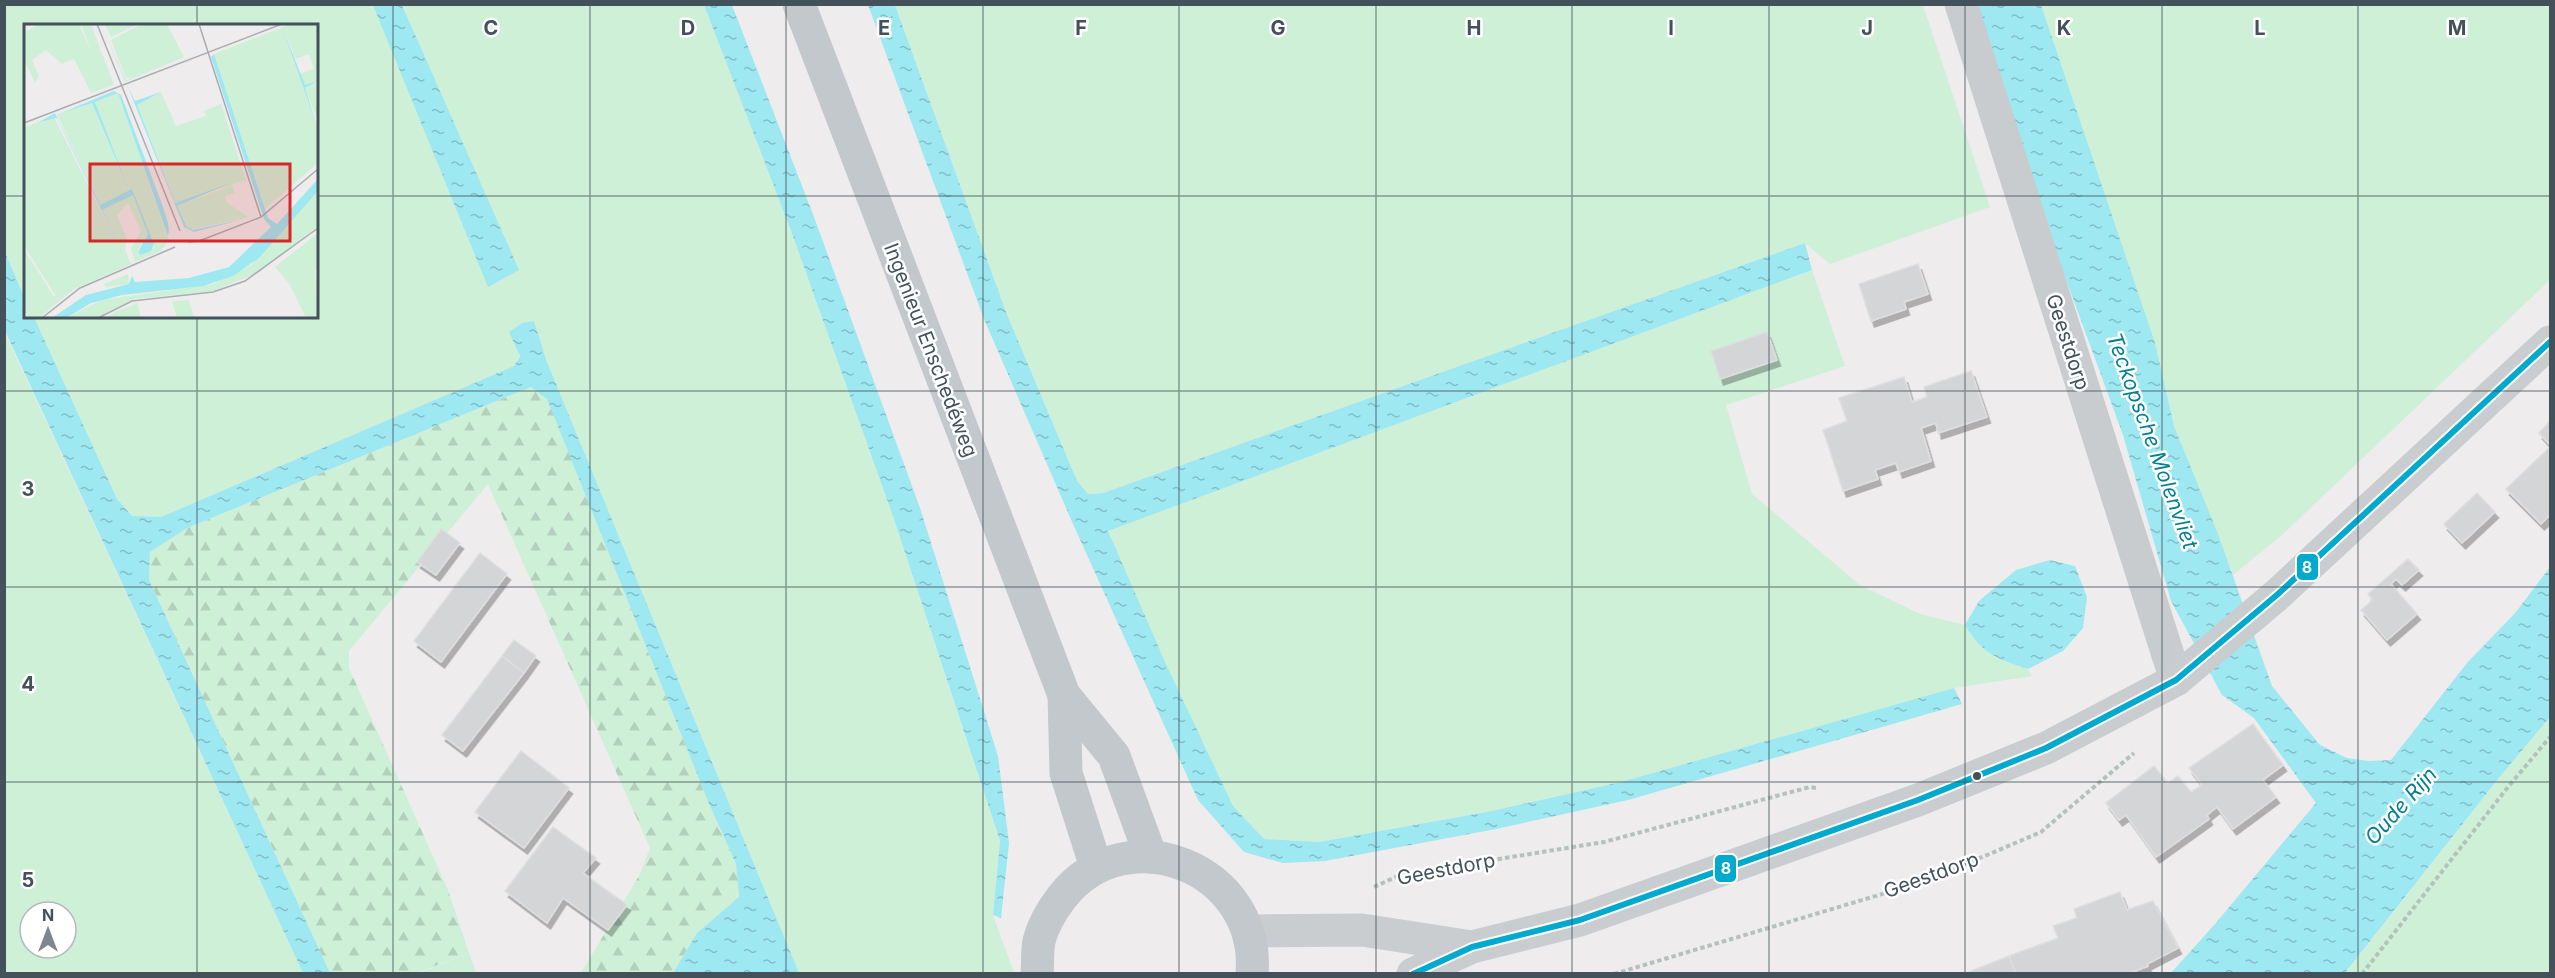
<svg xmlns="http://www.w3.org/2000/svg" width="2555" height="978" font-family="Inter,sans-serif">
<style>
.grass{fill:#cef0d7;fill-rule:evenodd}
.forest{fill:url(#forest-firs)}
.water{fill:url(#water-ripples)}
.building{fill:#d4d5d7;stroke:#dededf;stroke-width:1.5;filter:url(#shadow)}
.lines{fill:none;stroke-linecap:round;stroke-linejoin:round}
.path{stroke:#b4c2bc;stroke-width:4;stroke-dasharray:4.5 3;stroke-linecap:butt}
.street{stroke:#c8ccce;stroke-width:33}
.secondary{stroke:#c9cdd0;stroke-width:33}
.primary{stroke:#c3c8cc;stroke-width:33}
.bus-1-casing{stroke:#fff;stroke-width:10}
.bus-1{stroke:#00a9ce;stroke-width:6}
.grid{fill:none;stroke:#42515a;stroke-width:1.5;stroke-opacity:0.55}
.bus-dot{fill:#42515a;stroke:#fff;stroke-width:2}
.labels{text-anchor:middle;stroke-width:5;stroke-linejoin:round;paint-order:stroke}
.street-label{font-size:20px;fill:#42515a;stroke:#fff}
.water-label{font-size:21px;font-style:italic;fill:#037f90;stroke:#fff}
.inset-road{fill:none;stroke:#a9aeb2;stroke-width:1.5}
.view{fill:#d62828;fill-opacity:0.15;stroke:#d62828;stroke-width:3}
.inset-edge{fill:none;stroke:#42515a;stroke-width:3}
.grid-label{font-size:20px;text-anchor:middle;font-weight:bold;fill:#42515a;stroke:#fff;stroke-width:5;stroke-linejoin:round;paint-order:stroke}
.line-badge{stroke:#fff;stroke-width:2}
.badge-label{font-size:16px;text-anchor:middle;font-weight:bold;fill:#fff}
</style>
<defs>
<pattern id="forest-firs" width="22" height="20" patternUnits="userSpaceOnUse" patternTransform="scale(1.5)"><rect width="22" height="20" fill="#cef0d7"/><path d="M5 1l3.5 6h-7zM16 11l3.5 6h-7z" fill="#b2d0bb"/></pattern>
<pattern id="water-ripples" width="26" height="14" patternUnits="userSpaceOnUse" patternTransform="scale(1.5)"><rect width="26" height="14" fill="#9ee8f2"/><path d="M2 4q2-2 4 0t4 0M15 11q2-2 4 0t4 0" fill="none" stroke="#82bec7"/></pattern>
<filter id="shadow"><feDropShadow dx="3.5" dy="6" stdDeviation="0" flood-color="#0004"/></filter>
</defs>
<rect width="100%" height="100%" fill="#eeecec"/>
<!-- grass -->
<g class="grass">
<polygon points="4,5 373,5 396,57 420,46 402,5 704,5 790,228 894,519 1000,842 993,915 1014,973 799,973 547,362 534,321 514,366 161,517 132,516 117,499 34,317 316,316 316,26 26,26 25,299 5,252"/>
<polygon points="895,5 1923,5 1990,207 1830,264 1805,243 1103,493 1087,494 1077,481 1006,312"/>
<polygon points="2041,5 2550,5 2550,280 2283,534 2233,575 2174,426"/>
<path d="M1812,270L1845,366L1726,405L1752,494L1860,585L1920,614L1965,625C1982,654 1997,659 2028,669L2032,676L1954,688L1621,782L1492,811L1319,842L1264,839L1233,807L1166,664L1107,531Z"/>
<path d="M4,331L303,973H5ZM30,912H66V948H30Z"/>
<polygon points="2550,717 2550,973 2345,974 2498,779"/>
<polygon points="469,953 476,973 417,974"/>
</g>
<!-- forest -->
<polygon class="forest" points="531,387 547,398 707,799 736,864 740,897 697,933 673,973 581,973 640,874 650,848 488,484 349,651 349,668 448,890 469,953 417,973 330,973 149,580 150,552 187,528"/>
<!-- water -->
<g class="water">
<polygon points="373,5 402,5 519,270 488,287"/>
<polygon points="704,5 732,5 814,217 920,508 998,756 1009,843 1001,918 993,915 1000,841 894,519 790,228"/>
<polygon points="868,5 895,5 1006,312 1077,481 1088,494 1103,493 1805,243 1812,270 1108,531 1166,664 1233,806 1264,839 1319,842 1492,811 1621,782 1954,688 1962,704 1628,800 1496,829 1325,861 1283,863 1244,852 1198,800 1073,524 984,319"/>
<polygon points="1975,5 2041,5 2155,343 2174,426 2218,534 2272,686 2320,745 2347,758 2369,761 2391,760 2467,663 2516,612 2550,567 2550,717 2498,779 2345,973 2171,973 2215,924 2316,803 2254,718 2222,695 2171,601 2123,435 2035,195"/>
<polygon points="5,252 25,299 26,316 34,317 117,499 132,516 161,517 514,366 520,356 509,332 522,323 534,321 547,362 799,973 673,973 697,933 739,897 736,864 707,799 547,399 531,387 187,528 150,552 149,580 330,973 303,973 5,331"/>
<path d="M2050,560L2075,566L2087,597L2083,628L2063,651L2028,669C1997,659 1982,654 1965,625L1979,601L2016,570Z"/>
</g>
<!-- building -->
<g class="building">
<polygon points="1918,264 1928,294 1904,302 1906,309 1871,321 1859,284"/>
<polygon points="1767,332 1777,360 1720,379 1711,351"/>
<polygon points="1971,371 1987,417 1938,433 1936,423 1921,428 1931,461 1899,472 1896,463 1875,470 1878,479 1843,491 1823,430 1847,421 1839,398 1904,377 1912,402 1927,397 1924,387"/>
<polygon points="2550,421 2550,445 2539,433"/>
<polygon points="2550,447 2550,515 2541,524 2506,489"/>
<polygon points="2477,493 2495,512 2462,543 2444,524"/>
<polygon points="441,529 460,543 436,575 417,562"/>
<polygon points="480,553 507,574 441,662 414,641"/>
<polygon points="2408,559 2419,570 2402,585 2396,579 2391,584 2417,614 2387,640 2361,610 2373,600 2368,594"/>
<polygon points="514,640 536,656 524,673 502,656"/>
<polygon points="502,656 524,673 463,751 442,735"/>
<polygon points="2253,724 2283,765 2263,780 2276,797 2233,829 2217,807 2207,815 2209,819 2156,857 2126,815 2119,820 2106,803 2154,766 2168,783 2178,776 2191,792 2202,785 2189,768"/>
<polygon points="521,751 569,788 524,848 475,812"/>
<polygon points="553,827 596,858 583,873 627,905 608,930 563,898 547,923 505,891"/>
<polygon points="2120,892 2127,910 2153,901 2178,948 2147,964 2148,966 2128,974 2016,974 2009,956 2058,938 2053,926 2077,918 2074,909"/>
<polygon points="2009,956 2016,974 1966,974 1966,973"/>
</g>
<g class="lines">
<!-- path -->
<g class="path">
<polyline points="1374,887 1400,875 1604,842 1810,787 1816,788"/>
<polyline points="1614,974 1926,881 2041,832 2134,753"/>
<polyline points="2362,974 2508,787 2550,737"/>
</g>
<!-- street -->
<polyline class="street" points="1961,4 2176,680"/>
<!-- secondary -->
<g class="secondary">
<polyline points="1248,931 1362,930 1472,947"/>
<polyline points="1413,974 1472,947 1580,920 1918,800 2046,748 2176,680 2278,594 2550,342"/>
</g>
<!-- primary -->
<g class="primary">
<polyline points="799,4 1064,695 1114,756 1151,857"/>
<polyline points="1064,695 1066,773 1096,867"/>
<path d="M1037,974C1038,963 1037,952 1039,941C1043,925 1052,910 1062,897C1127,814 1261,869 1252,974"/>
</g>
<defs>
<polyline id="bus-1" points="1413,974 1472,947 1580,920 1918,800 2046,748 2176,680 2278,594 2550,342"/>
</defs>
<!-- bus-1 casing -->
<use href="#bus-1" class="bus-1-casing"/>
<!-- bus-1 -->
<use href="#bus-1" class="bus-1"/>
</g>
<!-- grid -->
<path class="grid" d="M197,4V26M393,4V974M590,4V974M786,4V974M983,4V974M1179,4V974M1376,4V974M1572,4V974M1769,4V974M1965,4V974M2162,4V974M2358,4V974M4,196H26M316,196H2550M197,316V974M4,391H2550M4,587H2550M4,782H2550"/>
<!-- markers -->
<circle class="bus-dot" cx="1977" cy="776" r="5"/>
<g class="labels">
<!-- street labels -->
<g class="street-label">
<text transform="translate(2068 342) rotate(72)" y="7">Geestdorp</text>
<text transform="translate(931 350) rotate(69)" y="7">Ingenieur Enschedéweg</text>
<text transform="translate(1446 869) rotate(-11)" y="7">Geestdorp</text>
<text transform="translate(1931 875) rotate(-20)" y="7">Geestdorp</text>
</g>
<!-- water labels -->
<g class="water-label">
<text transform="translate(2152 441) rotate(70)" y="7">Teckopsche Molenvliet</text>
<text transform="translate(2401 806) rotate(-48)" y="7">Oude Rijn</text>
</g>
</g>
<!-- overview -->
<g transform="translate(24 24)">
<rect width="294" height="294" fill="#eeecec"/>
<path d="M16,0H55L68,30L57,0H67L90,61L67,69L50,35L38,40L22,26L8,36L15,52L11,59L0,35V8ZM77,0L102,56L109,53L102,54L87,16L118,0H143L160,33L101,58ZM81,0H114L87,13ZM266,0H294V27L288,10L265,18L259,5L294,105V139L241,185L190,30ZM294,58V97L281,64ZM137,68L152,102L182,92L180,87L197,80L222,156L151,179L113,81ZM94,69L145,216L137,227L111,238L107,224L114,225V230L130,224V220L108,166L76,181L33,90L68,79L104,162L71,78ZM30,93L104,241L93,219L103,215L101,226L107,240L50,265L15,294H5L0,286V225L30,273L32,272L0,222V103ZM208,161L211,169L201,172L203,179L225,193L165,206L153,182ZM294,167V202L234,249L189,267L110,275L72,294H42L78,276L189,260L227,241ZM294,209V245L291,246L294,294H282L266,261L251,243ZM165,276L170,294H153L148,277ZM113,279L117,294H82L91,288Z" fill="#cef0d7"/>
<path d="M109,171L124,210L114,225L107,224L117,207L104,179L93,191L103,215L93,219L78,186ZM104,250L105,260L82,263L80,260Z" fill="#cef0d7"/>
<path d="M288,10L294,28V57L281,62L276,50L290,45L285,30L271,35L265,18Z" fill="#cef0d7"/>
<path d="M258,3L281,61L294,57L281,64L294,105ZM190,30L244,194L253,200L294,155V167L235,234L209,252L179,262L98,271L67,279L42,294H28L62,271L105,260L108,252L111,258L165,254L205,243L247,203L240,195L187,33ZM104,63L111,77L137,68L113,81L151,179L207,159L153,182L163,203L169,206L220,195L170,208L160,203ZM90,67L97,71L138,180L144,199L145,206L144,212L94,69L71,78L104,163L68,79L37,89ZM31,89L76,181L108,165L130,220L127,227L116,231L114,228L124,210L109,171L78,186L104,241L33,94L15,98Z" fill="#9ee8f2"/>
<path class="inset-road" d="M73,0L156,207M175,0L237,193M0,99L258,0M164,218L175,217L237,193L294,145M18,294L56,264L151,223M74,294L108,277L189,268L221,257L294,204"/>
<path class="view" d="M66,140H266V217H66Z"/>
<rect width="294" height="294" class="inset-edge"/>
</g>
<g class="grid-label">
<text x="491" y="35">C</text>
<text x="688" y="35">D</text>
<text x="884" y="35">E</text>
<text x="1081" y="35">F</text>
<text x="1278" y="35">G</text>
<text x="1474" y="35">H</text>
<text x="1671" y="35">I</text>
<text x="1867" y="35">J</text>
<text x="2064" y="35">K</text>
<text x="2260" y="35">L</text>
<text x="2457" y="35">M</text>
<text x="28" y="496">3</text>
<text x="28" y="691">4</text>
<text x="28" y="887">5</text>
</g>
<g class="line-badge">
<rect x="2296" y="553" width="23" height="28" rx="6" fill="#00a9ce"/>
<rect x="1714" y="854" width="23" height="29" rx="6" fill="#00a9ce"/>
</g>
<g class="badge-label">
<text x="2307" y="573">8</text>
<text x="1726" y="874">8</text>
</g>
<!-- border -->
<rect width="2555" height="978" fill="none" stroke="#42515a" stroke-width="12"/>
<!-- north arrow -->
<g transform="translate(48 930)"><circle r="28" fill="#ffffff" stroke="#b3b9bd" stroke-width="1.5"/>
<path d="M0-4.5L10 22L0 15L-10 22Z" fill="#7e878d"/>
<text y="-9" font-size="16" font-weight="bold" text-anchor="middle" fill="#42515a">N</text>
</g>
</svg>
